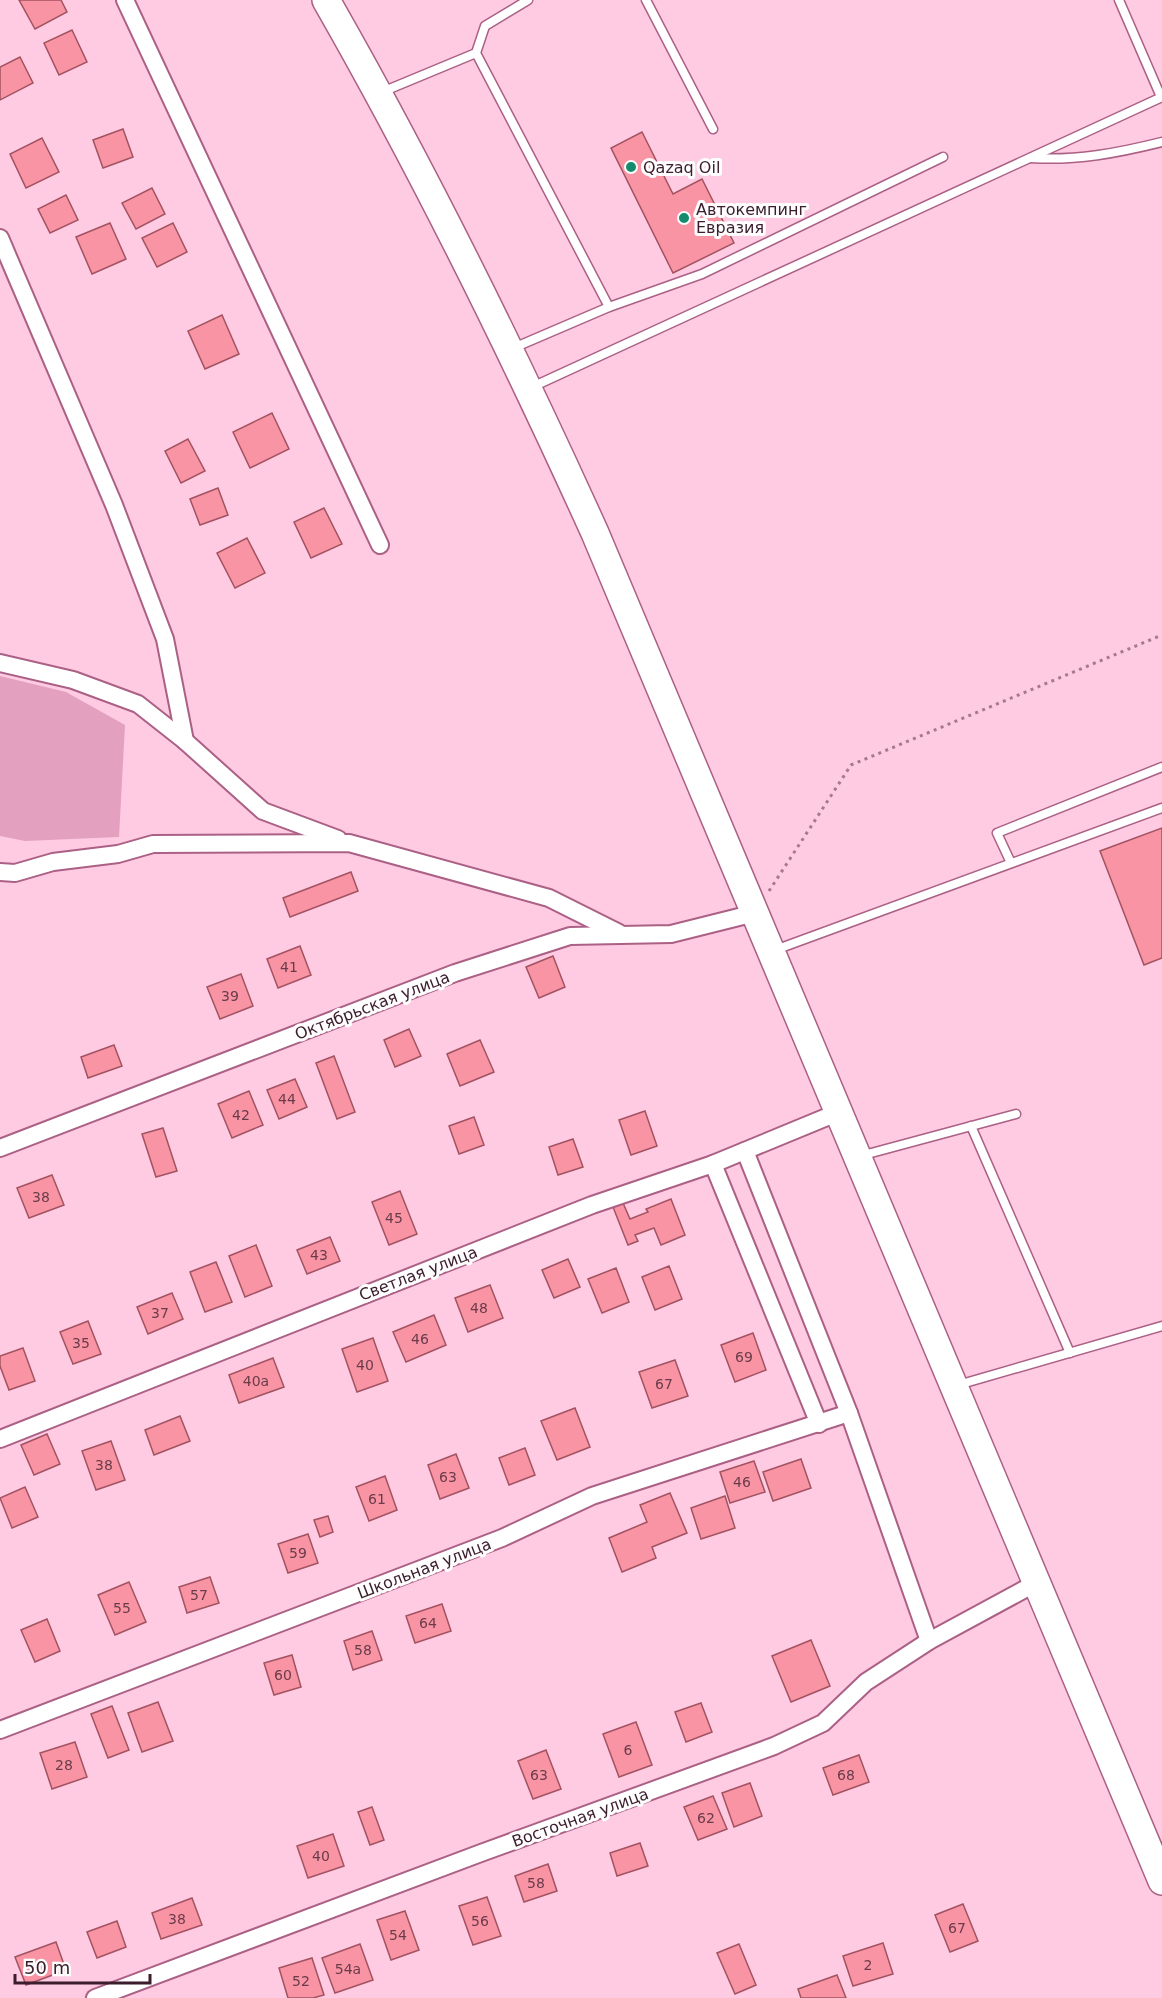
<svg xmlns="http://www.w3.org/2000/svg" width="1162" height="1998" font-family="'DejaVu Sans',sans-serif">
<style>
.green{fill:#e3a0bf}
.building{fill:#f894a4;stroke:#a25261;stroke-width:1.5}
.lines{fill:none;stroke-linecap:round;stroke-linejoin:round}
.service-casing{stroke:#ab6085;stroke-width:11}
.minor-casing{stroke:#ab6085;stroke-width:20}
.trunk-casing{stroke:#ab6085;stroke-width:30}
.path{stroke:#a47a8e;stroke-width:3;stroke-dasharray:3 4.5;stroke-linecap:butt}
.service{stroke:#fff;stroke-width:8}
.minor{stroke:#fff;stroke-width:16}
.trunk{stroke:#fff;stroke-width:27}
.poi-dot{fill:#158b6d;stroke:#fdfdfd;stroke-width:2}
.labels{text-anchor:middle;stroke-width:6;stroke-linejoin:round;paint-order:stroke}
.number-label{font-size:14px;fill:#6a3b4a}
.poi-label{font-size:16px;fill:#3b1d2c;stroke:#fdfdfd;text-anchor:start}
.street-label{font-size:16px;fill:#3b1d2c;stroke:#fdfdfd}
</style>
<rect width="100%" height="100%" fill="#fecbe2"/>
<!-- green -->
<polygon class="green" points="0,676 66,692 125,725 119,837 25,841 0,836"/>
<!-- building -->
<g class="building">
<polygon points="19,0 61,0 67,12 35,29"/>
<polygon points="72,30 87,62 59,75 44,43"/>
<polygon points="20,57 33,83 0,100 0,67"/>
<polygon points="123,129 133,157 103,168 93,140"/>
<polygon points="642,132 673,194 702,179 734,243 673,273 611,148"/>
<polygon points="42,138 59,172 26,188 10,154"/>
<polygon points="152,188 165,214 136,229 122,203"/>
<polygon points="66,195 78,220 50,233 38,209"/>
<polygon points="110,223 126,259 92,274 76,237"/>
<polygon points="173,223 187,252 157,267 142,238"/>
<polygon points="222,315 239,354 205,369 188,331"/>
<polygon points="272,413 289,449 250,468 233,432"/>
<polygon points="188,439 205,471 181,483 165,451"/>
<polygon points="218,488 228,515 200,525 190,499"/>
<polygon points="324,508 342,544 311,558 294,522"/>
<polygon points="247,538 265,573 235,588 217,553"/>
<polygon points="1162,828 1162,958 1144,965 1100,851"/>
<polygon points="351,872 358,891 290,917 283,898"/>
<polygon points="300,946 311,975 278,988 267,959"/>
<polygon points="553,956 565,987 539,998 526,967"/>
<polygon points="241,974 253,1006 220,1019 207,987"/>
<polygon points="409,1029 421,1056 395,1067 384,1040"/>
<polygon points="480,1040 494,1072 460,1086 447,1054"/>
<polygon points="114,1045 122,1066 88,1078 81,1057"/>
<polygon points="334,1056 355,1112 337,1119 316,1063"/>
<polygon points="295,1079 307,1107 279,1119 267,1090"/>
<polygon points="249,1091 263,1125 232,1138 218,1104"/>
<polygon points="645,1111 657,1146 631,1155 619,1120"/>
<polygon points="474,1117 484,1145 459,1154 449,1126"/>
<polygon points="163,1128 177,1171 156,1177 142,1134"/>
<polygon points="573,1139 583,1167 558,1175 549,1147"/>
<polygon points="52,1175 64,1205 29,1218 17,1188"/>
<polygon points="400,1191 417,1234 389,1245 372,1202"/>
<polygon points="671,1199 685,1235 661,1245 654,1228 635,1235 638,1241 628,1245 613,1207 623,1203 630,1219 648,1212 646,1209"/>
<polygon points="330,1237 340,1261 307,1274 297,1250"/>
<polygon points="256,1245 272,1286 245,1297 229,1256"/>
<polygon points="568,1259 580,1287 554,1298 542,1270"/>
<polygon points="216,1262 232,1302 205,1312 190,1272"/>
<polygon points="669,1266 682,1299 655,1310 642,1277"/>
<polygon points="616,1268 629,1302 602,1313 588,1279"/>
<polygon points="490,1285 503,1318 468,1332 455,1298"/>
<polygon points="172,1293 183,1319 148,1334 137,1307"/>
<polygon points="434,1315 446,1345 406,1362 393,1332"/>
<polygon points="88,1321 101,1354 73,1364 60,1332"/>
<polygon points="753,1333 766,1370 735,1382 721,1345"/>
<polygon points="373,1338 388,1381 357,1392 342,1349"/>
<polygon points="23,1348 35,1381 9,1390 0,1366 0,1356"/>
<polygon points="273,1358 284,1387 239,1403 229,1375"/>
<polygon points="675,1360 688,1396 652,1408 639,1372"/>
<polygon points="575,1408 590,1447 557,1460 541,1421"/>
<polygon points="180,1416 190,1441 154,1455 145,1430"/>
<polygon points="47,1434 60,1464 34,1475 21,1445"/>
<polygon points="111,1441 125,1480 96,1490 82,1451"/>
<polygon points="525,1448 535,1475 509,1485 499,1458"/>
<polygon points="456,1454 469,1488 440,1499 428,1465"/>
<polygon points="801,1459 811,1488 773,1501 763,1472"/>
<polygon points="754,1461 765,1492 730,1503 720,1472"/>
<polygon points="385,1476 397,1510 369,1521 356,1487"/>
<polygon points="25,1487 38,1517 12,1528 0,1498"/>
<polygon points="670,1493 687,1533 652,1547 656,1558 622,1572 609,1538 647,1522 640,1505"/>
<polygon points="725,1496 735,1528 701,1539 691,1508"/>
<polygon points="328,1516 333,1532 320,1537 314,1520"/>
<polygon points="308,1534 318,1563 288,1573 278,1544"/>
<polygon points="210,1577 219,1603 187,1613 179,1587"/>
<polygon points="129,1582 146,1622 115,1635 98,1595"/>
<polygon points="442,1604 451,1631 415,1643 406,1616"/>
<polygon points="47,1619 60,1651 35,1662 21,1630"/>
<polygon points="372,1631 382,1660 353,1670 344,1641"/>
<polygon points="811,1640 830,1686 791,1702 772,1656"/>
<polygon points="292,1655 301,1687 274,1695 264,1663"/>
<polygon points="158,1702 173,1741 142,1752 128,1713"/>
<polygon points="701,1703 712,1732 686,1742 675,1712"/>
<polygon points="112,1706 129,1750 108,1758 91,1714"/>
<polygon points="636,1722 652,1765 619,1777 603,1734"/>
<polygon points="75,1742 87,1777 52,1789 40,1753"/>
<polygon points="546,1750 561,1789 533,1799 518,1761"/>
<polygon points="859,1755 869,1782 833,1795 823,1768"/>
<polygon points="750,1783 762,1816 734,1827 722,1793"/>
<polygon points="713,1796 727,1829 698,1840 684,1807"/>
<polygon points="372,1807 384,1840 370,1845 358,1812"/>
<polygon points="333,1834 344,1866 308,1878 297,1846"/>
<polygon points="640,1843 648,1866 617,1876 610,1853"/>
<polygon points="548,1864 557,1891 524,1902 515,1876"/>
<polygon points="487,1897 501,1936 473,1945 459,1906"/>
<polygon points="192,1898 202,1925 161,1939 152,1913"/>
<polygon points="963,1904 978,1941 950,1952 935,1915"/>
<polygon points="405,1911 419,1950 391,1960 377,1920"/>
<polygon points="117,1921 126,1947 97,1958 87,1932"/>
<polygon points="56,1942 66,1970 26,1985 15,1957"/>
<polygon points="883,1943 893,1974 853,1986 843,1956"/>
<polygon points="360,1944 373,1980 335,1993 322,1958"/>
<polygon points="739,1944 756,1985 735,1994 717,1953"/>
<polygon points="312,1958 324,1995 313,1998 288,1998 279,1968"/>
<polygon points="837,1975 846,1998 801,1998 798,1989"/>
</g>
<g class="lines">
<defs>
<g id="service">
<polyline points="528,0 485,26 476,53 609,307"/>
<polyline points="646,0 713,129"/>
<polyline points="1119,0 1161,97"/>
<polyline points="382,92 476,53"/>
<path d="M1031,158C1076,161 1118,153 1162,142"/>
<polyline points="511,349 609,307 702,274 943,157"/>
<polyline points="530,388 1162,97"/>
<polyline points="1011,863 997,833 1162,767"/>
<polyline points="775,950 1162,808"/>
<polyline points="971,1126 1070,1353"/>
<polyline points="860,1156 1016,1114"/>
<polyline points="958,1385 1162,1326"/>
</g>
<g id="minor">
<polyline points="125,0 380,545"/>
<polyline points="0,238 114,505 165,639 185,741"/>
<polyline points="0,663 73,680 138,704 185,741 263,811 338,839"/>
<polyline points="0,872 15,873 53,862 118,854 153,844 349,843 549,898 619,933"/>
<polyline points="0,1148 455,973 570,936 671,934 755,913"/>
<polyline points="745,1151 849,1413 929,1641"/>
<polyline points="713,1164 819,1424"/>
<polyline points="0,1439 592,1205 713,1164 839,1112"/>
<polyline points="0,1730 502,1538 592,1496 849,1413"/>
<polyline points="95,1998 481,1853 774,1746 823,1723 866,1682 929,1641 1036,1583"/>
</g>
<path id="trunk" d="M326,0C425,173 513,352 595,533L1162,1881"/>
</defs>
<!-- service casing -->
<use href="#service" class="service-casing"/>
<!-- minor casing -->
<use href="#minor" class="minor-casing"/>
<!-- trunk casing -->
<use href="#trunk" class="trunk-casing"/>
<!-- path -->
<polyline class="path" points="769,891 851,765 1162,635"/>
<!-- service -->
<use href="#service" class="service"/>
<!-- minor -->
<use href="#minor" class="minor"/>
<!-- trunk -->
<use href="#trunk" class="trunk"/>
</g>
<!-- markers -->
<g class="poi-dot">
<circle cx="631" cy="167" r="6"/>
<circle cx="684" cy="218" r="6"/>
</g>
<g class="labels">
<!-- number labels -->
<g class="number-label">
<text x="289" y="972">41</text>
<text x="230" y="1001">39</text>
<text x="287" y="1104">44</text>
<text x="241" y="1120">42</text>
<text x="41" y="1202">38</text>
<text x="394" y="1223">45</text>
<text x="319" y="1260">43</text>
<text x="479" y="1313">48</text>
<text x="160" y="1318">37</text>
<text x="420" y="1344">46</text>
<text x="81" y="1348">35</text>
<text x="744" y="1362">69</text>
<text x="365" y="1370">40</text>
<text x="256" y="1386">40а</text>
<text x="664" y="1389">67</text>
<text x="104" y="1470">38</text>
<text x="448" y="1482">63</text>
<text x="742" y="1487">46</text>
<text x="377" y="1504">61</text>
<text x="298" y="1558">59</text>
<text x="199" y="1600">57</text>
<text x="122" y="1613">55</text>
<text x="428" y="1628">64</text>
<text x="363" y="1655">58</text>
<text x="283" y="1680">60</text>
<text x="628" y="1755">6</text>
<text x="64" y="1770">28</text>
<text x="539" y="1780">63</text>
<text x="846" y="1780">68</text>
<text x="706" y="1823">62</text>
<text x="321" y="1861">40</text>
<text x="536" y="1888">58</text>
<text x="177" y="1924">38</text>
<text x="480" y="1926">56</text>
<text x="957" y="1933">67</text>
<text x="398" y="1940">54</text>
<text x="868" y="1970">2</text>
<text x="348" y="1974">54а</text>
<text x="301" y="1986">52</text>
</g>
<!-- poi labels -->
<g class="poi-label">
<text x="643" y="173">Qazaq Oil</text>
<text x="696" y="215">Автокемпинг<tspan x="696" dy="18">Евразия</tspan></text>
</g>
<!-- street labels -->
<g class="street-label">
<text transform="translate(372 1005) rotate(-21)" y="6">Октябрьская улица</text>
<text transform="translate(418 1273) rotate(-21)" y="6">Светлая улица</text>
<text transform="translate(424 1568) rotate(-21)" y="6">Школьная улица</text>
<text transform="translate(580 1817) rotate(-20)" y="6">Восточная улица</text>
</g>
</g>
<!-- scale -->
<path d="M15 1974v9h135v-9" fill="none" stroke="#3b1d2c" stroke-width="3"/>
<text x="24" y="1974" font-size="18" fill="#3b1d2c" stroke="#fdfdfd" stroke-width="4.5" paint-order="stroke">50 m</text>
</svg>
